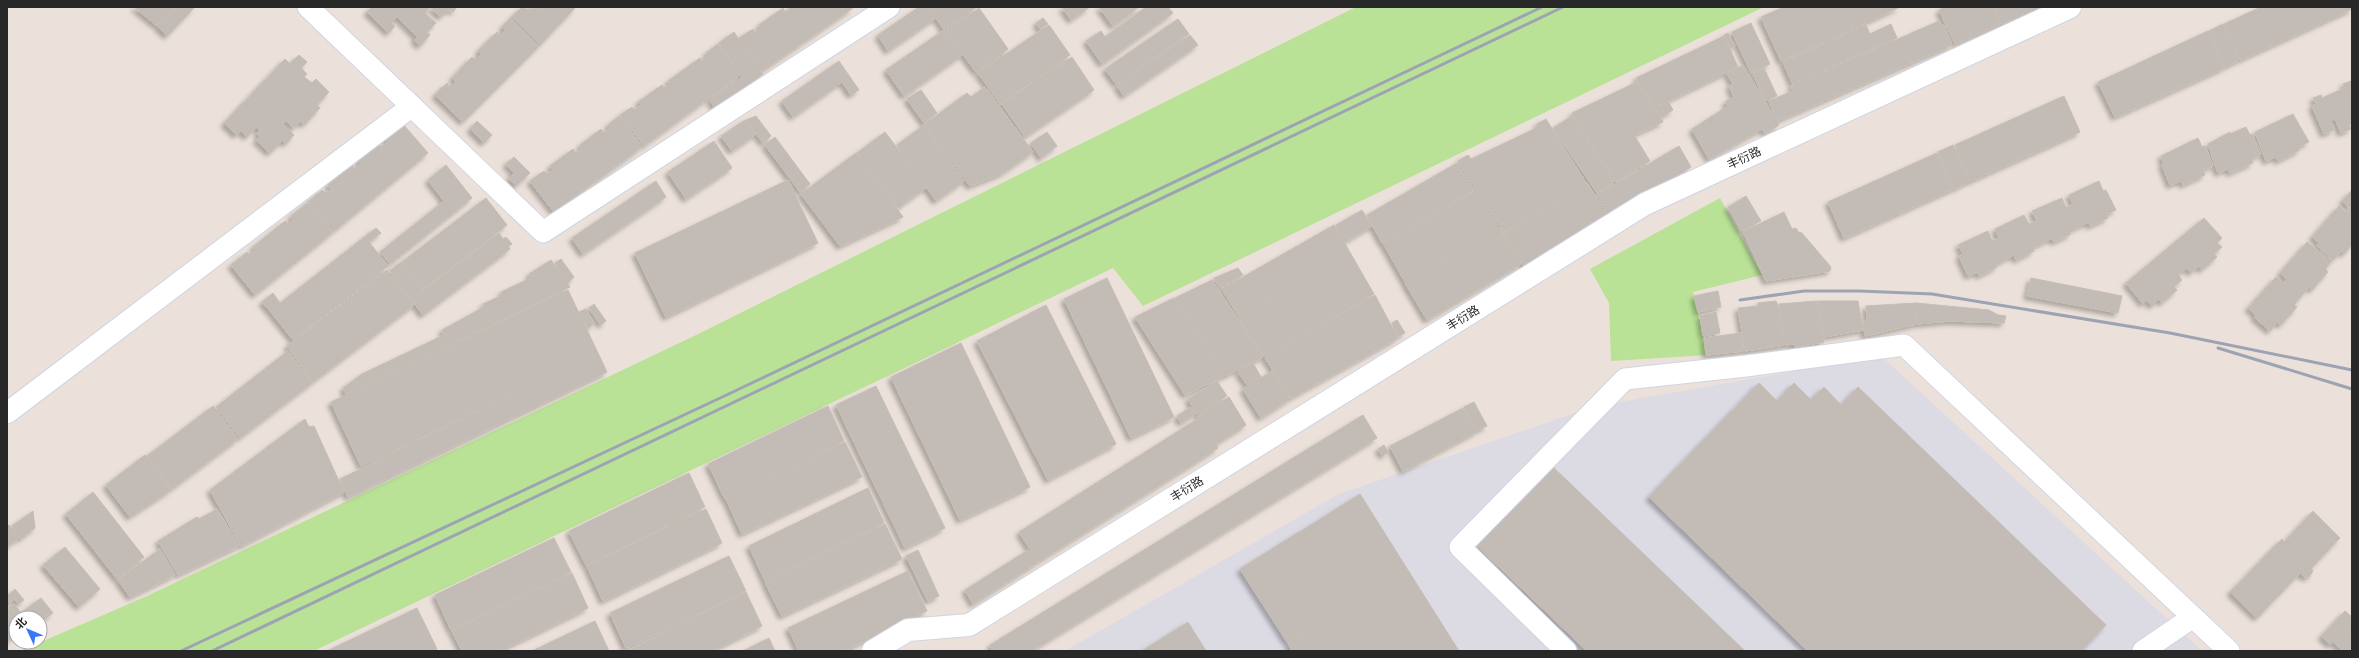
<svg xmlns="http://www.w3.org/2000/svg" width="2359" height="658" font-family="Signika,'Noto Sans SC',sans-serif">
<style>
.industrial{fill:#dcdae3}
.green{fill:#b9e296}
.building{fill:#c3bbb6;stroke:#c6bdb3;filter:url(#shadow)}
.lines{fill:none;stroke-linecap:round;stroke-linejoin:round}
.minor-casing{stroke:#cfd5e1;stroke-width:23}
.tertiary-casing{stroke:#cfd5e1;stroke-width:24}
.minor{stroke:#fff;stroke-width:21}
.tertiary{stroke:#fff;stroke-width:22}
.rail{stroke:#9da3b3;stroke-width:3}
.labels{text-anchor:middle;stroke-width:3;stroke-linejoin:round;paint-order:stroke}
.street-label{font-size:12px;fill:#282828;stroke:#fff}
</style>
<defs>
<filter id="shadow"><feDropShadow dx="-3.5" dy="3.5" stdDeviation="2" flood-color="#0004"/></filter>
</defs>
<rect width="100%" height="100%" fill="#ebe1da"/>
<!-- industrial -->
<polygon class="industrial" points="1881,356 2202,651 1065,651 1339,494 1592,407"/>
<!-- green -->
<g class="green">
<polygon points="1356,7 1764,7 1143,306 1113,268 314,651 20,651 145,597 692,337"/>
<polygon points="1720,198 1762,275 1693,292 1708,355 1611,361 1609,303 1590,269"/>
</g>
<!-- building -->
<g class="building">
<polygon points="134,7 176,7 156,25"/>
<polygon points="177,7 195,7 167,36 157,26"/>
<polygon points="372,7 430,7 425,13 436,23 427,32 430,35 420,46 414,40 417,37 397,17 391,23 395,26 389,33 367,12"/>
<polygon points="430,7 457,7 453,12 449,9 441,17"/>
<polygon points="522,7 526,9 576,7 540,45 512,17"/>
<polygon points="791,7 853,8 762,71 739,38 753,29 755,33 761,28 759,25 783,8 785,12"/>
<polygon points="919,7 928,7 936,18 888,51 878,35"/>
<polygon points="929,7 977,7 944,30"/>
<polygon points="1062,7 1090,7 1071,20"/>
<polygon points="1099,7 1139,7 1113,26"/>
<polygon points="1146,7 1168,7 1173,13 1102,64 1086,41 1101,31 1105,37"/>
<polygon points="1784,7 1900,7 1781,61 1761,17"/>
<polygon points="1945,7 1993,7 2000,24 1955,44 1939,10"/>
<polygon points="1994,7 2037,7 2038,9 2001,24"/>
<polygon points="2261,7 2352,7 2352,9 2240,60 2224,24"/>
<polygon points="979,8 1008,49 976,72 946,31"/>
<polygon points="511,18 539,46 463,122 435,95 447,83 450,87 456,81 452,78 472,57 475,60 481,54 478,51 497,32 500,35 505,30 502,27"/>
<polygon points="1043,18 1048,24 1040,29 1036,23"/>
<polygon points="1178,19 1189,34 1116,84 1105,69"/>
<polygon points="1939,21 1941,26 1944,25 1952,45 1777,121 1769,101 1793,91 1791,86"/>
<polygon points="1751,23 1770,64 1751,73 1732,32"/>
<polygon points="1891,24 1897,38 1792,83 1783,62 1866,25 1870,34"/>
<polygon points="2223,24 2239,60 2225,67 2209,31"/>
<polygon points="1049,25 1070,55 1000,104 978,73"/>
<polygon points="944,30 962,55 904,96 886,70"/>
<polygon points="2208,31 2224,68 2115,117 2098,82"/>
<polygon points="734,32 763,74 748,85 719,43"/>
<polygon points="1728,33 1735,46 1731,48 1724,35"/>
<polygon points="1190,35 1198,45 1124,96 1117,86"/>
<polygon points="1724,36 1738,67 1655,107 1636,78"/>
<polygon points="718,44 740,75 644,146 620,115 632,107 634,110 641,105 638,102 662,85 664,88 670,84 668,81 700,58 702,61 708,56 706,53"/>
<polygon points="299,55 307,62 301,68 307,74 304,77 312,83 316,79 329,92 317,105 320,108 304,125 301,121 294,128 286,121 283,124 294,135 286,144 283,140 270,153 256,140 260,137 257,133 260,130 256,127 247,137 241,131 236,135 224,123 285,59 290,64"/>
<polygon points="1072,57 1094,90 1025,137 1002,104"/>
<polygon points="839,61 859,90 851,95 842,82 793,117 782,101"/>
<polygon points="1743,65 1779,125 1765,133 1762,129 1709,159 1692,129 1728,106 1725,102 1734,97 1729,86 1733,84 1727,74"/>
<polygon points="1764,68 1777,96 1765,101 1753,74"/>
<polygon points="742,77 748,85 715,108 710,100"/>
<polygon points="2351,81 2352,123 2349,125 2351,129 2341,133 2335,119 2330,121 2334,130 2324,134 2312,106 2316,104 2313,98 2321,95 2322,98 2345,88 2343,84"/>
<polygon points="1637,82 1663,122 1634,135 1650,161 1616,182 1572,113"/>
<polygon points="985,87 1033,152 1003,173 970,186 925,124 967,93 971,97"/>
<polygon points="921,90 937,113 924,123 907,99"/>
<polygon points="2064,96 2080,132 1971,181 1955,145"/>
<polygon points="1668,101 1673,110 1661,117 1656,109"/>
<polygon points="2293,114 2309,142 2298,147 2300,150 2278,161 2276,157 2266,161 2255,132"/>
<polygon points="619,116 642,147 554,212 530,181 544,171 547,174 553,170 550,166 573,149 576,153 582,148 580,145 601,129 604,133 610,128 608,125"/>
<polygon points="756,116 771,136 763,143 746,120"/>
<polygon points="1572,116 1614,182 1597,193 1553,128"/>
<polygon points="1546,119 1586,183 1503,232 1458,161 1468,155 1471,159 1526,133 1538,127 1537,124"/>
<polygon points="745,120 755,135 732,151 721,136"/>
<polygon points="477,121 492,135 484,143 470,129"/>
<polygon points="403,124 428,153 333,232 308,202 322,190 325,193 331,189 328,185 352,165 355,169 361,164 358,161 379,144 381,147 388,142 385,139"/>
<polygon points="924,125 964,181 936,201 897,145"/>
<polygon points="2246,127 2250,135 2252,134 2261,154 2251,159 2253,163 2230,173 2228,169 2218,173 2208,144 2230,132 2230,134"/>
<polygon points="885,132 927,187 898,208 857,153"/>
<polygon points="1047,132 1057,146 1041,158 1031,143"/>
<polygon points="775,137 810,184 800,192 765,145"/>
<polygon points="2198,138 2202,147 2205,146 2213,166 2203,170 2205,175 2183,185 2181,181 2170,185 2162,165 2164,164 2161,156"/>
<polygon points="714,141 732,168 686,199 668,172"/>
<polygon points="1953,145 1970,181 1954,189 1938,152"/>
<polygon points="1679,146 1691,167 1609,216 1597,195"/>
<polygon points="856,153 903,217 840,246 801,194"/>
<polygon points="1937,153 1953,189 1844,238 1828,202"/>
<polygon points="514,157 530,173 516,186 509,178 514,173 506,164"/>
<polygon points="1457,163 1474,190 1382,243 1367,215"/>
<polygon points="446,165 472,198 390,264 380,252 444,201 428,180"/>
<polygon points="788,180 818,243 666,317 635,253"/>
<polygon points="656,181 666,197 583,254 572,238"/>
<polygon points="2099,181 2103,191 2106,190 2116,210 2106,214 2108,218 2090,226 2089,222 2069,231 2071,234 2054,242 2052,238 2032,248 2034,251 2016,260 2014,255 1996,264 1997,267 1979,276 1978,272 1968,276 1959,256 1963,254 1958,245 1988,231 1992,241 1999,238 1995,229 2024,215 2029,224 2037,221 2032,211 2062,198 2066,208 2073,204 2069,195"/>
<polygon points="1587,183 1607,216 1524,266 1504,233"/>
<polygon points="2352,190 2352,245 2344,254 2341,251 2333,260 2317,246 2319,243 2312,237 2339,206 2347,212 2350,208 2342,201"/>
<polygon points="1475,191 1498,228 1405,282 1383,243"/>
<polygon points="1746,196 1761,221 1741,231 1728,207"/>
<polygon points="486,198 507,225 423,289 402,262"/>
<polygon points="307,203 332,233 255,295 231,265 247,252 249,255 255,250 253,247 285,221 288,224 293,219 291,216"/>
<polygon points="1362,210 1372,226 1345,242 1336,225"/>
<polygon points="1784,212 1792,229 1796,228 1799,233 1801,232 1831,267 1830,271 1766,281 1743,232"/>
<polygon points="2204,218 2222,238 2217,243 2222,247 2214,254 2217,257 2202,270 2199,266 2191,273 2187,268 2178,275 2182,280 2174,287 2177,290 2162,303 2159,299 2152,306 2147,300 2143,304 2126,283"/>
<polygon points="1334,225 1351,254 1239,317 1222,289"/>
<polygon points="376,228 381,233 369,242 388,266 293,340 270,311"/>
<polygon points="1499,228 1521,264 1427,320 1405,283"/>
<polygon points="499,233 503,239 506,237 512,244 508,247 510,249 423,315 390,271 401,262 423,291"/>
<polygon points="2307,242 2332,261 2325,269 2328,272 2312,290 2309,287 2294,305 2297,307 2281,325 2277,322 2270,331 2254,317 2256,315 2248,308 2276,277 2283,284 2287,279 2280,273"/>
<polygon points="1351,254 1374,294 1265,357 1239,318"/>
<polygon points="561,259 574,277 568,283 555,263"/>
<polygon points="551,260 570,287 346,394 343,388 362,374 444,335 442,330 484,307 483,304 503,295 501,292 531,278 529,274"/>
<polygon points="1238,268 1243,275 1220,288 1214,278"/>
<polygon points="387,270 414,305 313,382 287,346"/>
<polygon points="1107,278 1174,417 1131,438 1064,299"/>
<polygon points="2031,278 2122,296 2118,313 2027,296"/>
<polygon points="1212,280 1263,357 1225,376 1175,298"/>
<polygon points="568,290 598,353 361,466 331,402"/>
<polygon points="1718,291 1721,307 1698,312 1694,296"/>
<polygon points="273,293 280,303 270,311 262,302"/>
<polygon points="1375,295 1398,338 1291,398 1265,358"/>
<polygon points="1174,298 1224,376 1185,395 1135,317"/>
<polygon points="1776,301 1778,305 1784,345 1745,351 1738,308 1758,306 1758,303"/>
<polygon points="1817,301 1824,342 1795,347 1794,344 1785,345 1779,304"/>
<polygon points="1818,301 1858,301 1863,330 1824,337"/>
<polygon points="1916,303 1916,324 1865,336 1863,322 1867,321 1866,306"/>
<polygon points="1916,303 1989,310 1998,315 2006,316 2004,323 1950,321 1917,324"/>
<polygon points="594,304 606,321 601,325 589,308"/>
<polygon points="1046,305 1116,444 1048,480 977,341"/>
<polygon points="586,309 594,324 588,328 579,312"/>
<polygon points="1716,312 1720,333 1703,336 1700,316"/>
<polygon points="1397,320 1405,333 1399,336 1392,323"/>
<polygon points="1741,333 1743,351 1706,355 1704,338"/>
<polygon points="961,343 1030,487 960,520 891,377"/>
<polygon points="288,351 312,383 240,438 216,407"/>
<polygon points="598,353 607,372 348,497 340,479"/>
<polygon points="1253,363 1261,377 1247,385 1238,372"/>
<polygon points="1272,371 1290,399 1261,418 1243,389"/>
<polygon points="1217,381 1227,396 1197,414 1188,399"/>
<polygon points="1759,383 1777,401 1794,383 1811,400 1824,387 1841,405 1858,387 2106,625 2081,651 1808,651 1649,497"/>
<polygon points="876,386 945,528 905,548 836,405"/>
<polygon points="1229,397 1246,425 1216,444 1198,416"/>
<polygon points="1474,402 1487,426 1476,431 1464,407"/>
<polygon points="213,406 238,439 172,489 147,456"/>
<polygon points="828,406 844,441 725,499 708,464"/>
<polygon points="1191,407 1195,414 1181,423 1177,416"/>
<polygon points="1463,408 1476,432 1403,471 1390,446"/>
<polygon points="1363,415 1377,438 1031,651 993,651 990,645"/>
<polygon points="1199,418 1218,448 1038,562 1019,532"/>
<polygon points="305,419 309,427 314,426 344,492 241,546 210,490"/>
<polygon points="845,442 862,477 742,534 726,499"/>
<polygon points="1384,445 1388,452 1383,456 1378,449"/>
<polygon points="145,455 171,490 130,517 106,485"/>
<polygon points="1553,467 1745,651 1587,651 1477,546"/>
<polygon points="689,473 705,507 586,565 569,531"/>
<polygon points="868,488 884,523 765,581 749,546"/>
<polygon points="93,492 144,557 117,579 66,514"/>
<polygon points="1360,494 1459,651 1375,651 1300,532"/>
<polygon points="217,509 239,546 178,575 158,541 197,517 199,519"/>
<polygon points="706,509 722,543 603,601 587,566"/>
<polygon points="33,511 35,528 21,539 12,526"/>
<polygon points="2313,511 2340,538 2311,568 2313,571 2309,577 2304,577 2300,573 2257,618 2230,592 2282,539 2284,542"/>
<polygon points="885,524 902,559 782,616 765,582"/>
<polygon points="9,525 19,538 7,547 7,527"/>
<polygon points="1299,532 1345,606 1287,642 1240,569"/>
<polygon points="554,538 571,572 451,630 435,595"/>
<polygon points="65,547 100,589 79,607 43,565"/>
<polygon points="160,549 175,575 130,597 118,580"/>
<polygon points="918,550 939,596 928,601 906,556"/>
<polygon points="1028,550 1037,563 973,604 965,590"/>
<polygon points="729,556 746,591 626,648 610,613"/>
<polygon points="908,571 927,611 843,651 799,651 788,628"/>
<polygon points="572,573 588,608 499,651 462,651 452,631"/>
<polygon points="15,589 24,600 19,604 15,599 10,603 7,596"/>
<polygon points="746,592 762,626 711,651 628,651"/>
<polygon points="41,598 53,613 40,622 40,618 20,618 11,607 14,604 21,613"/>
<polygon points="9,605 19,618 16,618 16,635 7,642"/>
<polygon points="1346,606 1373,651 1292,651 1288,643"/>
<polygon points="417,608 437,649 433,651 327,651"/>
<polygon points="2345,611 2352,617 2352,622 2330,645 2321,636"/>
<polygon points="595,621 609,651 532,651"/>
<polygon points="1188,622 1206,651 1142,651"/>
<polygon points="2352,623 2352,647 2348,651 2343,651 2333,642"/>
<polygon points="769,638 775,651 743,651"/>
</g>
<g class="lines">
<defs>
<g id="minor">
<polyline points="308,7 543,232 889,7"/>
<polyline points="7,413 412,106"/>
<polyline points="1566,651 1460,547 1625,379 1746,366 1904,345 2229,651"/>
<polyline points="2143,651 2193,617"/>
</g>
<polyline id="tertiary" points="873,651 908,630 969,625 1645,204 2070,7"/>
</defs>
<!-- minor casing -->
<use href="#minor" class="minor-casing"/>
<!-- tertiary casing -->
<use href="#tertiary" class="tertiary-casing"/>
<!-- minor -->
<use href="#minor" class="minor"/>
<!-- tertiary -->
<use href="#tertiary" class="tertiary"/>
<!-- rail -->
<g class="rail">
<polyline points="1740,300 1804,291 1860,291 1932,294 2170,333 2352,370"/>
<polyline points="2218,348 2352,389"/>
<polyline points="181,651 735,391 1542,7"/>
<polyline points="212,651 1563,7"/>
</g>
</g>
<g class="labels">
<!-- street labels -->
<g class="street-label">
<text transform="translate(1744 158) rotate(-25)" y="4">丰衍路</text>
<text transform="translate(1463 318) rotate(-32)" y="4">丰衍路</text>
<text transform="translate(1187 489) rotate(-32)" y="4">丰衍路</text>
</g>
</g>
<!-- border -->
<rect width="2359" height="658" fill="none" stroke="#282828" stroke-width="16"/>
<!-- north arrow -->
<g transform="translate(28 630) rotate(314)"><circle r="19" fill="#ffffff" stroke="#a9a9a9"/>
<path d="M0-3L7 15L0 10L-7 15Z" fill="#3976f8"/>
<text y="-6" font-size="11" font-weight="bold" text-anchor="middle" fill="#282828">北</text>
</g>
</svg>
